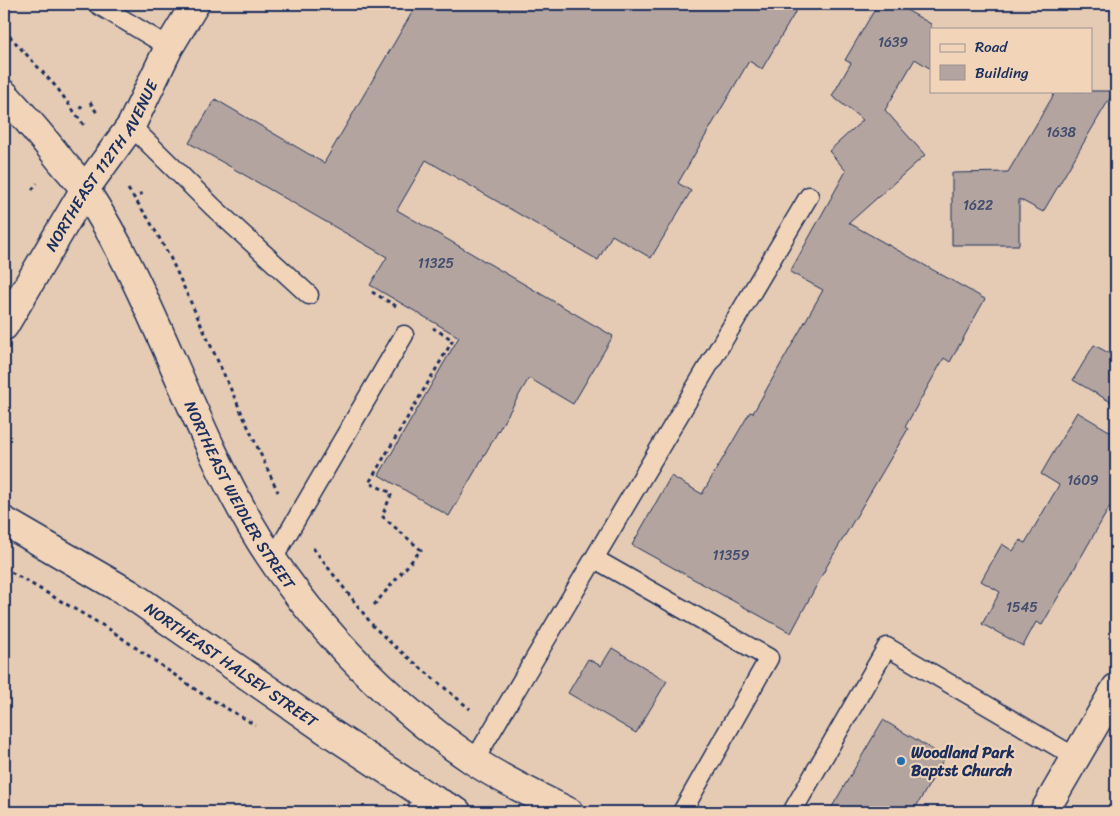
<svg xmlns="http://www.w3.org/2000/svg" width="1120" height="816" font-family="Sriracha,sans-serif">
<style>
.building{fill:#b3a49f;stroke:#1b2f5e}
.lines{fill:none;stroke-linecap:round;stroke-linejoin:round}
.lane-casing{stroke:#1b2f5e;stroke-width:21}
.street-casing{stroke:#1b2f5e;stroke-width:31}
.primary-casing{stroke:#1b2f5e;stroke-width:31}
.path{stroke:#1b2f5e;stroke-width:3;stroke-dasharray:4 4;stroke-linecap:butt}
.lane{stroke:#f2d5b9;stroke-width:18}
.street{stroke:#f2d5b9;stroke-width:28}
.primary{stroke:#f2d5b9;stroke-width:28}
.poi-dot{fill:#1f6fb2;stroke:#f2d5b9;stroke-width:2}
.labels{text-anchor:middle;stroke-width:4;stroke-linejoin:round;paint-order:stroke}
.number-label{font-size:14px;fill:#414c6e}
.street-label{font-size:16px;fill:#1b2f5e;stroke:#f2d5b9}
.poi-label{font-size:16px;font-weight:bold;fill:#1b2f5e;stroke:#f2d5b9;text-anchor:start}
</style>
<rect width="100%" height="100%" fill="#e5cbb4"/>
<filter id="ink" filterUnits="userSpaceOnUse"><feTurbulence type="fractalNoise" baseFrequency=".02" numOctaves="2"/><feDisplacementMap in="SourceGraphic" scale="10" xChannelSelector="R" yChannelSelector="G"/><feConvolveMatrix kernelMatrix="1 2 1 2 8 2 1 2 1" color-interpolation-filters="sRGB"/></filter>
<g filter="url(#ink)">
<!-- building -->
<g class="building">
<polygon points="417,4 800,4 762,69 749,61 678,183 691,191 651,258 612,235 598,260 426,160 397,210 613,336 573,404 529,378 449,516 379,475 459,337 370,285 387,257 189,143 215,99 324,163"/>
<polygon points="878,4 896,4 931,24 931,69 915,59 885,110 925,155 849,223 985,299 950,362 944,358 905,427 908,429 828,564 791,633 632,545 671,476 702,494 750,412 753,413 823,290 790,272 846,171 829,151 863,120 832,96 851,63 845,60"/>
<polygon points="1056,91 1114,91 1043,212 1019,199 1019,245 952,245 952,173 1008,172"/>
<polygon points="1094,345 1116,357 1116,405 1073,380"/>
<polygon points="1077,412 1116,435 1116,496 1042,625 1036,622 1023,646 982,624 1000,592 981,581 1002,544 1013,551 1020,540 1025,543 1059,485 1041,474"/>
<polygon points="612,648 667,681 636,733 568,693 588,659 601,666"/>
<polygon points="883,720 945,757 933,778 913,812 829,812"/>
</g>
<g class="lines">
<defs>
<g id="lane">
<polyline points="97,4 169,47"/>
<polyline points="131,126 213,207 309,295"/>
<polyline points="273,559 404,335"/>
<polyline points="595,559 769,658 682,812"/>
<polyline points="474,761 809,196"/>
<polyline points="416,812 425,795"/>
<polyline points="792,812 887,647 1075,757"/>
</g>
<g id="street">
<path id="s1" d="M4,326L85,189L131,126L169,47L195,4"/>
<polyline points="1044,812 1116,688"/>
</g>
<g id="primary">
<path id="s2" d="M4,94C24,116 44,139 62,162C70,171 79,181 86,191C153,295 188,416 250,524C303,615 386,702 474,761C504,781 537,796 569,812"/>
<path id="s3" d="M4,521L130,594L326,730L425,795L457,812"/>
</g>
</defs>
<!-- lane casing -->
<use href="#lane" class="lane-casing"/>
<!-- street casing -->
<use href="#street" class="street-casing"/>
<!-- primary casing -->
<use href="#primary" class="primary-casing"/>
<!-- path -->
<g class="path">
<polyline points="4,30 58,89 86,128"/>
<polyline points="90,102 97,113"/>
<polyline points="80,109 83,103"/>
<polyline points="128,189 148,218 170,257 278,492"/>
<polyline points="32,190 37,183"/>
<polyline points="139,195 145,192"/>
<polyline points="372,292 396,306"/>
<polyline points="313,548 374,627 392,644 470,709"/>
<polyline points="4,568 109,629 199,692 255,725"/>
<polyline points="374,605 421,550 382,516 392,493 369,483 453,340 433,328"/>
</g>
<!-- lane -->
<use href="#lane" class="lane"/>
<!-- street -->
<use href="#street" class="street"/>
<!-- primary -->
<use href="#primary" class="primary"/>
</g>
</g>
<!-- markers -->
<circle class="poi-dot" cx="901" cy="761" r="5"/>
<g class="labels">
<!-- number labels -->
<g class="number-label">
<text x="893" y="47">1639</text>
<text x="1061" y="137">1638</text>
<text x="978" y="210">1622</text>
<text x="436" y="268">11325</text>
<text x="1083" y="485">1609</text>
<text x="731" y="560">11359</text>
<text x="1022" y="612">1545</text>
</g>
<!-- street labels -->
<g class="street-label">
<text dy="6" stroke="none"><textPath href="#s1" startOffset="188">NORTHEAST 112TH AVENUE</textPath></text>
<text dy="6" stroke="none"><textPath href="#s2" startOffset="468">NORTHEAST WEIDLER STREET</textPath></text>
<text dy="6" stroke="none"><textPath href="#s3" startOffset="269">NORTHEAST HALSEY STREET</textPath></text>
</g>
<!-- poi labels -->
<g class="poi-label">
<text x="911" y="758">Woodland Park<tspan x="911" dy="18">Baptst Church</tspan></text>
</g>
</g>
<!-- margin -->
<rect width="1120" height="816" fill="none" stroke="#f2d5b9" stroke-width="20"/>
<rect x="10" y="10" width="1100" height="796" fill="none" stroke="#1b2f5e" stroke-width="2" filter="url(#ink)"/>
<!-- legend -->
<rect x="930" y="28" width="162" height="65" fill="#f2d5b9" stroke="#9c9395"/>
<rect x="940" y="44" width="25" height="8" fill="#f2d5b9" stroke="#9c9395"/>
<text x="975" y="52" font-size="15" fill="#1b2f5e">Road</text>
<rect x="940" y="65" width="25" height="15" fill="#b3a49f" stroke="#9c9395"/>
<text x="975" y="78" font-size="15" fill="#1b2f5e">Building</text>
</svg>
